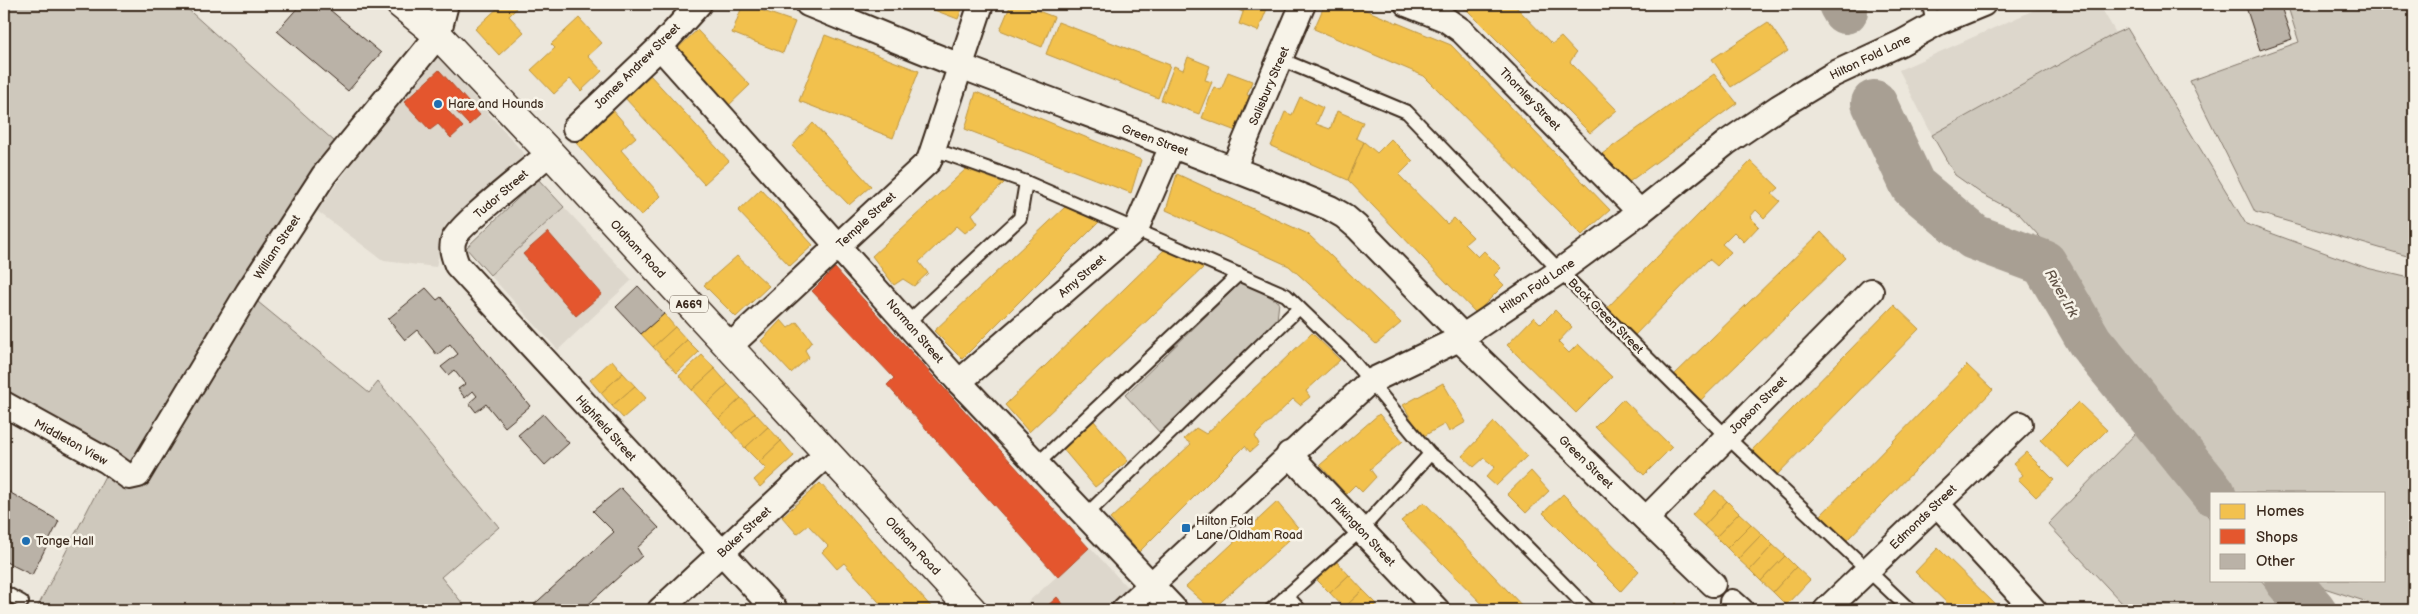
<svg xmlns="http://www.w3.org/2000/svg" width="2418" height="614" font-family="'Balsamiq Sans',sans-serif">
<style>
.built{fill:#ddd7cc}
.green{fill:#cec8bc;stroke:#84796d}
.homes{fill:#f2c14e;stroke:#bb9440}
.shops{fill:#e4572e;stroke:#b14a29}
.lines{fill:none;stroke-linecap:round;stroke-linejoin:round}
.river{stroke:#a89f93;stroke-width:46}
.building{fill:#bab2a7;stroke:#3b2a1e}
.lane-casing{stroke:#3b2a1e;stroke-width:16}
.street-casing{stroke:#3b2a1e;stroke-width:28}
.primary-casing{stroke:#3b2a1e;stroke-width:31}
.lane{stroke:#f7f3e8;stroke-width:12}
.street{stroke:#f7f3e8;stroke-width:24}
.primary{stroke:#f7f3e8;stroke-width:28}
.poi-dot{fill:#1f6fb2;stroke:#f7f3e8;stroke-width:2}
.labels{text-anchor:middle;stroke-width:5;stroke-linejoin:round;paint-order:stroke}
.shield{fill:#f7f3e8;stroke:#73665b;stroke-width:1}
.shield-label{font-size:11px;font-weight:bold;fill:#3b2a1e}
.street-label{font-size:12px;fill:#3b2a1e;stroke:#f7f3e8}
.poi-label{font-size:12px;fill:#3b2a1e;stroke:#f7f3e8;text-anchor:start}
.water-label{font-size:14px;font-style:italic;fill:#615347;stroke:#f7f3e8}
</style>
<rect width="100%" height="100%" fill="#ece7dc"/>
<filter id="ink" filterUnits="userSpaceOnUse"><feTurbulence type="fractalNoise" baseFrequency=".02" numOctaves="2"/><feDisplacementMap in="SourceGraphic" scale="10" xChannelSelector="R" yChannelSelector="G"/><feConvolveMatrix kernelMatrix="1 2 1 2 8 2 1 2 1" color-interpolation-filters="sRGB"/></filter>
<g filter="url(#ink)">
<!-- built -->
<g class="built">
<polygon points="2048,4 2099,4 2116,33 1932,135 1899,70"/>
<polygon points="432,49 525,155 445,225 436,267 384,261 317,211 397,102"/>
<polygon points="564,207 632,280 558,350 490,275"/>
<polygon points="1090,547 1148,610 1019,610"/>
</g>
<!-- green -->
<g class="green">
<polygon points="4,4 182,4 335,142 258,302 369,393 378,382 499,527 441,577 468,610 36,610 107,472 4,402"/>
<polygon points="2287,4 2414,4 2414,258 2255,212 2190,81 2299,42"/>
<polygon points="2127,28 2246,224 2367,268 2414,279 2414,610 2392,610 2315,585 2311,580 2384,580 2384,493 2236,493 2141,382 2049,247 2019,214 1982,194 1955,175 1932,135 2116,33"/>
<polygon points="538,179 564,207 490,275 466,248"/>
<polygon points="1242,281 1279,302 1277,320 1161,434 1125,395"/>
<polygon points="2138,431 2212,521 2212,580 2261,580 2286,610 2114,610 2122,603 2048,524"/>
</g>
<!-- homes -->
<g class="homes">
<polygon points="502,4 512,4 516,9 509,16 524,32 499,55 475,29"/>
<polygon points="743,4 795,22 783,53 732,33"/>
<polygon points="918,4 964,4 958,19"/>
<polygon points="1011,4 1020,4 1054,17 1042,47 1000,30"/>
<polygon points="1225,4 1246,4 1243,12"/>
<polygon points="1246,4 1269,4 1258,31 1239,24"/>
<polygon points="1325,4 1351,4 1451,45 1610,210 1582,235 1424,76 1314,29"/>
<polygon points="1450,4 1513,4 1552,44 1561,37 1576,53 1570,62 1617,110 1590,133 1467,10"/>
<polygon points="579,18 602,43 588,56 602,71 581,91 570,79 554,94 531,70 555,48 551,44"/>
<polygon points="1058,22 1170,65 1158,98 1046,54"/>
<polygon points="1768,22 1788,51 1731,87 1712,59"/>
<polygon points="697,30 750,85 726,108 673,53"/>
<polygon points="825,35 919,71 893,138 799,101"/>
<polygon points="1188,57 1210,66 1205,80 1212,82 1199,114 1161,100 1174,66 1183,70"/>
<polygon points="1228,72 1252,81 1247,95 1255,98 1241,133 1202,118 1214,87 1221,90"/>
<polygon points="1714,74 1737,103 1629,182 1602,154"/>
<polygon points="650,75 729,161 704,184 625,98"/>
<polygon points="976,92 1141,160 1131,193 965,129"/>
<polygon points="1300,97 1323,108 1316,124 1330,129 1337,111 1363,122 1356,138 1364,142 1348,180 1271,146 1285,112 1292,115"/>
<polygon points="612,109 636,137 621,150 661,196 641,216 576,143"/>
<polygon points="813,123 871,186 849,205 792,146"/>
<polygon points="1391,139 1413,161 1399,175 1447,224 1454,218 1473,237 1465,244 1478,257 1484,251 1501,268 1494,275 1504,285 1476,313 1348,180 1364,142 1377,153"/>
<polygon points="1751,161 1779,188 1772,194 1780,201 1764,218 1756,210 1750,217 1759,226 1744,242 1734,232 1722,244 1731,252 1717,266 1709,259 1633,337 1605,310"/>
<polygon points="966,169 1004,183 972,214 978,223 965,233 957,226 919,262 928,273 914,286 903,279 894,285 872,256"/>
<polygon points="1177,174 1308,234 1401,323 1376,344 1289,266 1166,210"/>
<polygon points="761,189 813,245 790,266 738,211"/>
<polygon points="1065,207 1099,222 962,359 934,331"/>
<polygon points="1821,232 1846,258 1698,403 1672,377"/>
<polygon points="1166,248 1204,267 1029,432 1005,405"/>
<polygon points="737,256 769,286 736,317 704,285"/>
<polygon points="1894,305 1919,329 1774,478 1749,453"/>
<polygon points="1555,310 1572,327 1558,342 1569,353 1578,344 1612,377 1576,413 1507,345 1534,317 1541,324"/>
<polygon points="664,314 675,327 653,347 641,334"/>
<polygon points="781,320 788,328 797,322 812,341 805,350 809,357 791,373 761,341"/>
<polygon points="675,327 687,340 665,360 653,347"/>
<polygon points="1312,333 1340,360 1306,391 1310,397 1300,405 1293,399 1255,436 1259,444 1250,452 1245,446 1139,552 1110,519 1191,444 1184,439 1196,428 1206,434"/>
<polygon points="687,340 699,352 677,373 665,360"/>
<polygon points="702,355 715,369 692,390 679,376"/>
<polygon points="612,360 623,373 601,393 590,380"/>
<polygon points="1967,365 1993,390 1844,543 1818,518"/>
<polygon points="715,369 728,384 706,405 692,390"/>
<polygon points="623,373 635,386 612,406 601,393"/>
<polygon points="1443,383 1466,422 1449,432 1445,424 1422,437 1403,405"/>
<polygon points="728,384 741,398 719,419 706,405"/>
<polygon points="635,386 646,398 623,418 612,406"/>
<polygon points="741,398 755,413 732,433 719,419"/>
<polygon points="1623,399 1672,447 1644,475 1595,427"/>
<polygon points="2078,402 2107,430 2069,468 2040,440"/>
<polygon points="755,413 768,427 745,448 732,433"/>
<polygon points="1379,414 1403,441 1370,469 1376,477 1362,492 1355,485 1346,494 1320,465"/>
<polygon points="1094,421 1128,461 1095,487 1062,448"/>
<polygon points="1494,422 1527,456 1496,486 1486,477 1495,467 1484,458 1474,467 1462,456"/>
<polygon points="768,427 781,441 759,462 745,448"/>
<polygon points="781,441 794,456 760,487 754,480 766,469 759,462"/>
<polygon points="2026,452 2054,480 2036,497 2018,479 2023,475 2013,464"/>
<polygon points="1531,471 1549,491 1526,513 1507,494"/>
<polygon points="820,483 934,610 886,610 844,563 837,569 822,552 828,546 808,525 797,534 782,517"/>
<polygon points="1715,490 1727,501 1704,526 1692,515"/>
<polygon points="1563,494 1639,571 1621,591 1543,513"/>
<polygon points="1727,501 1739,513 1716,537 1704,526"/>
<polygon points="1277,502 1300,530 1212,610 1186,587"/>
<polygon points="1424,502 1526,610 1488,610 1401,521"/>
<polygon points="1739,513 1751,524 1727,548 1716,537"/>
<polygon points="1751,524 1762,534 1738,559 1727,548"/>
<polygon points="1762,534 1773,545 1750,570 1738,559"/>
<polygon points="1773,545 1785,556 1761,581 1750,570"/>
<polygon points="1938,548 2001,610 1954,610 1915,572"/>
<polygon points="1785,556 1796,567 1773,592 1761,581"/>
<polygon points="1335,560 1349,575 1330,593 1316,579"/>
<polygon points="1796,567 1810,580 1786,605 1773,592"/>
<polygon points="1349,575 1363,590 1344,608 1330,593"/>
<polygon points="1363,590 1377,604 1371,610 1346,610 1344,608"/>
<polygon points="1676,603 1683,610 1669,610"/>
</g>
<!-- shops -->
<g class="shops">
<polygon points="439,70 480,115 469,125 452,107 448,111 463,127 451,138 438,124 430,130 404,102"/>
<polygon points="548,232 602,294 576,316 523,254"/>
<polygon points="835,268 1089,548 1058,577 887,385 894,378 812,291"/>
<polygon points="1057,597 1068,610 1043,610"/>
</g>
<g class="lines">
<!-- river -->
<g class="river">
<polyline points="1841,4 1845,11"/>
<polyline points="1874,103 1913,186 1974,237 2044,263 2090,342 2213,493"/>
<polyline points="2287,580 2313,610"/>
</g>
</g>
<!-- building -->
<g class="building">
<polygon points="301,4 323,4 381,53 348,91 277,31"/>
<polygon points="2245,4 2280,4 2292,39 2260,50"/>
<polygon points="638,286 664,314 641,334 616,307"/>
<polygon points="426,288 437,300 441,297 530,406 505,427 486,404 476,412 469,403 477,396 473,391 465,398 458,389 465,384 454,370 448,375 441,367 458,354 450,344 437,355 417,330 405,340 388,319"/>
<polygon points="543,414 569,443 545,465 518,435"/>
<polygon points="621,488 659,528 637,548 642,556 582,610 528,610 614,532 593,511"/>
<polygon points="4,489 59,521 32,575 4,561"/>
</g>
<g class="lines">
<defs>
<g id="lane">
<polyline points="1929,4 1933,26"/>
<polyline points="1280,59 1407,112 1560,271 1727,437 1910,610"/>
<polyline points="933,149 1026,182 1286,295 1348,355 1430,454 1450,469 1589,610"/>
<polyline points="907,323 1020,218 1026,182"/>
<polyline points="1037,464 1239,274"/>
<polyline points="1086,515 1299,308"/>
<polyline points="4,592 22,602"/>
<polyline points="1286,595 1300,610"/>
<polyline points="1271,610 1361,530 1430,454"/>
</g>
<g id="street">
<path d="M808,4C860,25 911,47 963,67C1085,114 1209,157 1330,208L1344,216L1357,227L1463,336"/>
<polyline points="1407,4 1445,19 1462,31 1640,212"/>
<polyline points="660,47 959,382 1175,610"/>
<polyline points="575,128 660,47 699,4"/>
<path d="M550,153C535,166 458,226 454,239C450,248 454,257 457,265L775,610"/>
<polyline points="1234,167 1303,4"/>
<polyline points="1459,339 1713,584"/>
<polyline points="729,347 929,161 981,4"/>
<polyline points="959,382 1136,229 1172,146"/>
<polyline points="4,404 107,461 129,477 138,475 248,292 324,175 438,35 446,4"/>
<polyline points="1289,454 1437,610"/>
<polyline points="1937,504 2034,610"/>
<polyline points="1646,519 1871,291"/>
<polyline points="1732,602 1741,610"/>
<polyline points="660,610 827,454"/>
<polyline points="1124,610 1369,382 1459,339 1560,271 1640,212 1726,143 1779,107 1834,74 1901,43 1939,22 1983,4"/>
<polyline points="1826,610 2020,424"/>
</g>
<polyline id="primary" points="400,4 438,35 550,153 972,610"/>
</defs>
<!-- lane casing -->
<use href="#lane" class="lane-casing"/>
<!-- street casing -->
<use href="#street" class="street-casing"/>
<!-- primary casing -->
<use href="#primary" class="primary-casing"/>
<!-- lane -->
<use href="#lane" class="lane"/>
<!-- street -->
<use href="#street" class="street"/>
<!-- primary -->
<use href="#primary" class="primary"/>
</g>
</g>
<!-- markers -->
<g class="poi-dot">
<circle cx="438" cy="104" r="5"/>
<rect x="1181" y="523" width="10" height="10" rx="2.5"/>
<circle cx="26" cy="541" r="5"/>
</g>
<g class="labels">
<!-- shield labels -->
<rect class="shield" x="670" y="295.5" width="38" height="17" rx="4"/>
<g class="shield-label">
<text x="689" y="308">A669</text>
</g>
<!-- street labels -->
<g class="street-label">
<text transform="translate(1870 57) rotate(-26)" y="4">Hilton Fold Lane</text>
<text transform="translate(637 66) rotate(-45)" y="4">James Andrew Street</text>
<text transform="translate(1269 86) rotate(-67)" y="4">Salisbury Street</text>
<text transform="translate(1530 99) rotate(46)" y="4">Thornley Street</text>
<text transform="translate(1155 140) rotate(20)" y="4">Green Street</text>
<text transform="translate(501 194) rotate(-41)" y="4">Tudor Street</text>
<text transform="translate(866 220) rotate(-43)" y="4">Temple Street</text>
<text transform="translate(277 247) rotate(-57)" y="4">William Street</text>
<text transform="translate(638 249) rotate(47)" y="4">Oldham Road</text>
<text transform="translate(1082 276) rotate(-41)" y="4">Amy Street</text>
<text transform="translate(1537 286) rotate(-34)" y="4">Hilton Fold Lane</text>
<text transform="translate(1606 316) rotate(45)" y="4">Back Green Street</text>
<text transform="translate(915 331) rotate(49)" y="4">Norman Street</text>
<text transform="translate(1758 405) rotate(-45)" y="4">Jopson Street</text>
<text transform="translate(606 428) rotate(48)" y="4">Highfield Street</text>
<text transform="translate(71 442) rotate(29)" y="4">Middleton View</text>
<text transform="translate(1586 462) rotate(44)" y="4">Green Street</text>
<text transform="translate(1923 517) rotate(-44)" y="4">Edmonds Street</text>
<text transform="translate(744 532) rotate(-43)" y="4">Baker Street</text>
<text transform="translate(1363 532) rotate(47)" y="4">Pilkington Street</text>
<text transform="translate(913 546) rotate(47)" y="4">Oldham Road</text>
</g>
<!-- poi labels -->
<g class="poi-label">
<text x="448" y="108">Hare and Hounds</text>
<text x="1196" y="525">Hilton Fold<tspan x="1196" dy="14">Lane/Oldham Road</tspan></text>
<text x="36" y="545">Tonge Hall</text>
</g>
<!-- water labels -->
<g class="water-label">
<text transform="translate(2062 293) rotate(60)" y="5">River Irk</text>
</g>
</g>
<!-- margin -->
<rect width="2418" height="614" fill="none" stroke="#f7f3e8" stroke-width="20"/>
<rect x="10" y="10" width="2398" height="594" fill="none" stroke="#3b2a1e" stroke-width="2" filter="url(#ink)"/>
<!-- legend -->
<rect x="2210" y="492" width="175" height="90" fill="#f7f3e8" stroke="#aca397"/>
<rect x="2220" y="504" width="25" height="15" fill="#f2c14e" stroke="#aca397"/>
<text x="2256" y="516" font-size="15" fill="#3b2a1e">Homes</text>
<rect x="2220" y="529" width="25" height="15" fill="#e4572e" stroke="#aca397"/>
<text x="2256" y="542" font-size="15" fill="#3b2a1e">Shops</text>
<rect x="2220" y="554" width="25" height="15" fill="#bab2a7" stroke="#aca397"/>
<text x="2256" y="566" font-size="15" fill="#3b2a1e">Other</text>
</svg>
